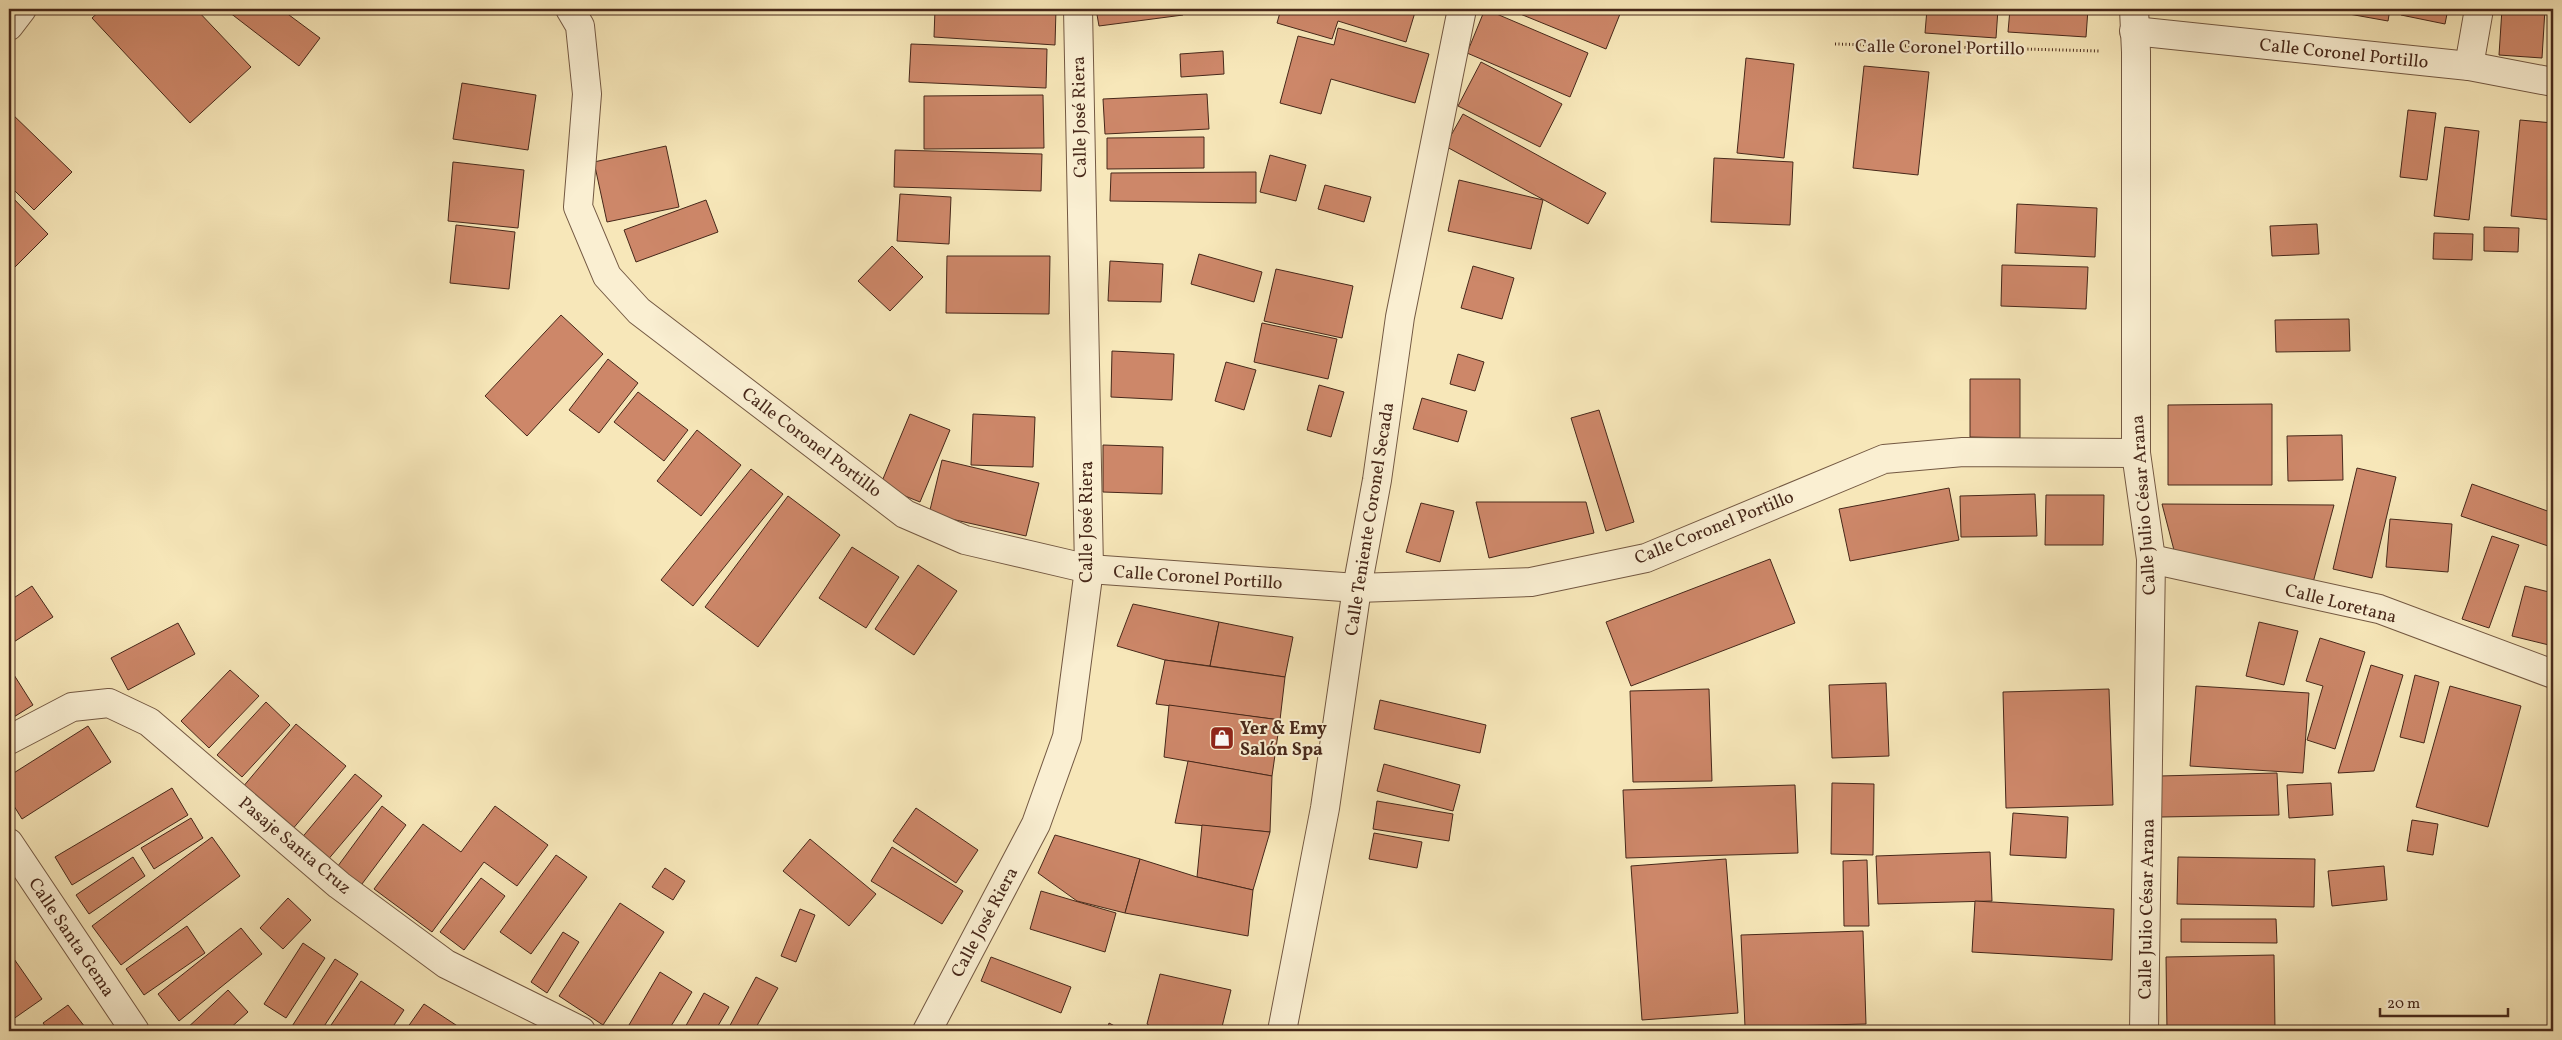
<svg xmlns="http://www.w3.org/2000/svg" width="2562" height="1040" font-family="Vollkorn,serif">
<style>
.building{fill:#cd8769;stroke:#47281a}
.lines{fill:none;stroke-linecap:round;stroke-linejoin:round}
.minor-casing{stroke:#735842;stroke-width:30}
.path{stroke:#47281a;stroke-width:3;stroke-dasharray:1 2.5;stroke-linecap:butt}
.minor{stroke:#faefd2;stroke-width:28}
.labels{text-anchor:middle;stroke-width:4;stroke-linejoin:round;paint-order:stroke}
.street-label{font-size:18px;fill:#47281a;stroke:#faefd2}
.poi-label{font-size:18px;font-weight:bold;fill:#47281a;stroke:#faefd2;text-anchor:start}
</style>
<rect width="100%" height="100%" fill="#f7e7b9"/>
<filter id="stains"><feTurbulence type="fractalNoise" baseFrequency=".004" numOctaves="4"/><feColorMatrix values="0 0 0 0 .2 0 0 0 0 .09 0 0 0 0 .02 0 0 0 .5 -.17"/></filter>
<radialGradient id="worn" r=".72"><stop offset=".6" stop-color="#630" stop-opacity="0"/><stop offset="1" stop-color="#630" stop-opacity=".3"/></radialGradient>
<!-- building -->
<g class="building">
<polygon points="102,9 196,9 251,67 190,123 92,18"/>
<polygon points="225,9 281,9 320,38 299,66"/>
<polygon points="935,9 1056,9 1055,45 934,37"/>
<polygon points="1096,9 1183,9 1183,15 1099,26"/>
<polygon points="1281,9 1416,9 1406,42 1338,21 1332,39 1277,23"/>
<polygon points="1485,9 1588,53 1570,97 1467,53"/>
<polygon points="1508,9 1622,9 1606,49"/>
<polygon points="1927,9 1998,9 1996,38 1925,33"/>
<polygon points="2010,9 2088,9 2086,37 2008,32"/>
<polygon points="2321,9 2390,9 2388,21"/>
<polygon points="2403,9 2448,9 2445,24 2401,15"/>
<polygon points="2502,9 2545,9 2542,58 2499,55"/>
<polygon points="1338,28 1429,54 1415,103 1331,79 1321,114 1280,103 1298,36 1334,45"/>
<polygon points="2553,29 2553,62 2548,61"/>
<polygon points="911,44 1047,49 1046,88 909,82"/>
<polygon points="1223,51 1224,74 1181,77 1180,54"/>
<polygon points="1746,58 1794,64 1784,158 1737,153"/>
<polygon points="1481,62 1562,104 1540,147 1458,106"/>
<polygon points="1864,66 1929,72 1918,175 1853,168"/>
<polygon points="462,83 536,95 528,150 453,139"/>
<polygon points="1207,94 1209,129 1105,134 1103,99"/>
<polygon points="1043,95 1044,148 924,149 924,96"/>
<polygon points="2408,110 2436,113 2427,180 2400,177"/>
<polygon points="9,111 72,172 34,210 9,185"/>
<polygon points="1463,114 1606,193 1588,224 1445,146"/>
<polygon points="2520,120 2553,123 2553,220 2511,216"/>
<polygon points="2445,127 2479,131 2469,220 2434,216"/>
<polygon points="1204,137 1204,168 1107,169 1107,138"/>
<polygon points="666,146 679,207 607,222 594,162"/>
<polygon points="895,150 1042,154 1041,191 894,187"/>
<polygon points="1270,155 1306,165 1296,201 1260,192"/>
<polygon points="1714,158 1793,162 1790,225 1711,222"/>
<polygon points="453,162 524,170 518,228 448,221"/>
<polygon points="1256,172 1256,203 1110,201 1111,173"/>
<polygon points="1459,180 1543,200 1531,249 1448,231"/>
<polygon points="1325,185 1371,197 1364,222 1318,209"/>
<polygon points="9,194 48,234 15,267 9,261"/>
<polygon points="900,194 951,197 949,244 897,241"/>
<polygon points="706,200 718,232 636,262 624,230"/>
<polygon points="2017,204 2097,208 2095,257 2015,253"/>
<polygon points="2317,224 2319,254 2272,256 2270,226"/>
<polygon points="456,225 515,232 509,289 450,283"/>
<polygon points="2484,227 2519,228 2518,252 2484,251"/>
<polygon points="2434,233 2473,234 2472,260 2433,259"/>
<polygon points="892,246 923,277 890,311 858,281"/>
<polygon points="1199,254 1262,272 1254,302 1191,284"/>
<polygon points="947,256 1050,256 1049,314 946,313"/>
<polygon points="1110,261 1163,264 1161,302 1108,301"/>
<polygon points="2002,265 2088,267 2086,309 2001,306"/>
<polygon points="1473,266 1514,278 1502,319 1461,308"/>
<polygon points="1276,269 1353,286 1342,338 1264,321"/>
<polygon points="561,315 603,354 527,436 485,396"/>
<polygon points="2349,319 2350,351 2276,352 2275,320"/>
<polygon points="1262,323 1337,339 1328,379 1254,362"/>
<polygon points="1112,351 1174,354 1172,400 1111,397"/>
<polygon points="1458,354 1484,362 1475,391 1450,384"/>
<polygon points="608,359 638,383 599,433 569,410"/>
<polygon points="1226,362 1256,370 1244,410 1215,401"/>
<polygon points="1970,379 2020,379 2020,438 1970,437"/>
<polygon points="1319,385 1344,392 1331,437 1307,430"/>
<polygon points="638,392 688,430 664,461 614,422"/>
<polygon points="1422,398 1467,411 1458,442 1413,429"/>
<polygon points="2272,404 2272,485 2168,485 2168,405"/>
<polygon points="1599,410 1634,522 1606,531 1571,418"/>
<polygon points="910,414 950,430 920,502 880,486"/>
<polygon points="973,414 1035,417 1033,467 971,465"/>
<polygon points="697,430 741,465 701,516 657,481"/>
<polygon points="2342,435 2343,480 2288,481 2287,436"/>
<polygon points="1103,445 1163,447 1162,494 1103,492"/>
<polygon points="942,460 1039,483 1026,536 929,514"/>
<polygon points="2357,468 2396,477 2372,578 2333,569"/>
<polygon points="751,469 783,494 693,606 661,580"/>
<polygon points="2472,484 2553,513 2553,531 2548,546 2461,516"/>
<polygon points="1949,488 1959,540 1850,561 1839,509"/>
<polygon points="2035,494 2037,536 1961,537 1960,496"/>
<polygon points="2046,495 2104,495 2103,545 2045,545"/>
<polygon points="788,496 840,535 758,647 705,607"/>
<polygon points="1476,502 1586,502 1594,533 1489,558"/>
<polygon points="1421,503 1454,511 1440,562 1406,552"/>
<polygon points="2162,504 2334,505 2311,590 2175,554"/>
<polygon points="2390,519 2452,524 2448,572 2386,567"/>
<polygon points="2492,536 2519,545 2489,628 2462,619"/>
<polygon points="852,547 899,577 866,628 819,598"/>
<polygon points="1770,559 1795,623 1631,686 1606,622"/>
<polygon points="918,565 957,591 914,655 875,629"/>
<polygon points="32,586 53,617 9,645 9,601"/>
<polygon points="2525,586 2553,593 2553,646 2512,636"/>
<polygon points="1133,604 1219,622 1210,666 1165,660 1117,646"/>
<polygon points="1219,622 1293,637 1285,677 1210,666"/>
<polygon points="2259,622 2298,631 2284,685 2246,676"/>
<polygon points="178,623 195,654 128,690 111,658"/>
<polygon points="2320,638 2365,652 2335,749 2307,740 2323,686 2306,681"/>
<polygon points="1165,660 1285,677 1280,720 1156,704"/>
<polygon points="2371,665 2403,675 2374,771 2338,773"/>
<polygon points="9,667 33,705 9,720"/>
<polygon points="230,670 259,696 209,748 181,721"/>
<polygon points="2415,675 2439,682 2424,743 2400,737"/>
<polygon points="1886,683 1889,756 1832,758 1829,685"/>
<polygon points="2196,686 2309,693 2303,773 2190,766"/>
<polygon points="2450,686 2521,706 2488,827 2416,807"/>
<polygon points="1709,689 1712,781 1633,782 1630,691"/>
<polygon points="2109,689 2113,805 2006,808 2003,692"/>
<polygon points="1380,700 1486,725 1480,753 1374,729"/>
<polygon points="266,702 290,725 242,777 217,755"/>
<polygon points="1169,705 1280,720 1272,776 1164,757"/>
<polygon points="296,724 346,766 291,831 242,788"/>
<polygon points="88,726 111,762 22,819 9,798 9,776"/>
<polygon points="1188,761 1272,776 1270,832 1175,823"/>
<polygon points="1384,764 1460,785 1453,811 1377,791"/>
<polygon points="2277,773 2279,815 2161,817 2160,776"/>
<polygon points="355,774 382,796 326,862 300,840"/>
<polygon points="1832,783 1874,784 1873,855 1831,854"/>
<polygon points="2331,783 2333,815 2289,818 2287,785"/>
<polygon points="1795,785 1798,853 1626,858 1623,790"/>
<polygon points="172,788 188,815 72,885 55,857"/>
<polygon points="1377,801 1453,814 1449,841 1373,829"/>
<polygon points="382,806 406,825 359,888 335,870"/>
<polygon points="495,806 548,845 517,886 484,862 432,932 374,889 423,824 461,852"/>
<polygon points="916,808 978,850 956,883 893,841"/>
<polygon points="2013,813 2068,817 2066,858 2010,855"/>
<polygon points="191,818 203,838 154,869 141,848"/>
<polygon points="2412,820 2438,824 2433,855 2407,851"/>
<polygon points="1202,825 1270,832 1253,890 1197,877"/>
<polygon points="1374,833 1422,842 1417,868 1369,859"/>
<polygon points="1055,835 1140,859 1125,913 1077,901 1038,873"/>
<polygon points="212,837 240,876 121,965 92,926"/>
<polygon points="810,839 876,894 849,926 783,871"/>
<polygon points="892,847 963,891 942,924 871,881"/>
<polygon points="1990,852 1992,901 1878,904 1876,856"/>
<polygon points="556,855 587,877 531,954 500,932"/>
<polygon points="133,857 145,876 89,914 76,895"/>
<polygon points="2178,857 2315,859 2314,907 2177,904"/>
<polygon points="1140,859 1197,877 1253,890 1248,936 1125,913"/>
<polygon points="1726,859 1738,1013 1642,1020 1631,866"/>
<polygon points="1867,860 1869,926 1844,926 1843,861"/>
<polygon points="2384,866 2387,900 2332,906 2328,871"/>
<polygon points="665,868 685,881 673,900 652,887"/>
<polygon points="481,878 505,896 464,950 440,932"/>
<polygon points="1041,891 1116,913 1105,952 1030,929"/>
<polygon points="288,898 311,920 283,949 260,928"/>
<polygon points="1975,901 2114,909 2112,960 1972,952"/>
<polygon points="620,903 664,932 603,1025 559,996"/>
<polygon points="800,909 815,915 796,962 781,956"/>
<polygon points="2181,919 2276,919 2277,943 2181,942"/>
<polygon points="187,926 205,953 144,995 126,969"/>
<polygon points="241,928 262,954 179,1021 158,994"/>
<polygon points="1863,931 1866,1024 1745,1027 1741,935"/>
<polygon points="563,932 579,942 547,993 531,982"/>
<polygon points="303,943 325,958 286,1018 264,1004"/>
<polygon points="2274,955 2275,1031 2167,1031 2166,957"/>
<polygon points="12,956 42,999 9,1022 9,958"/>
<polygon points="991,957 1071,987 1061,1013 981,981"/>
<polygon points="335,959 358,974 321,1031 289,1031"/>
<polygon points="660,972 692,992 668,1031 638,1031 629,1025"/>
<polygon points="1160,974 1231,990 1221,1031 1158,1031 1147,1024"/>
<polygon points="756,977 778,988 754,1031 727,1031"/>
<polygon points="361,981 404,1010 390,1031 327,1031"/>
<polygon points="228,990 248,1012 227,1031 184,1031"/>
<polygon points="704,993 729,1007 715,1031 683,1031"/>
<polygon points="424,1004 465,1031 405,1031"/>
<polygon points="68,1005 88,1031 49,1031 43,1023"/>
<polygon points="1109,1023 1124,1031 1107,1031"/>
<polygon points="1997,1027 1997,1031 1936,1031 1936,1028"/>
</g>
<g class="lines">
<defs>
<g id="minor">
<polyline points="570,9 580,26 587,94 578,207 607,276 639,311 905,514 965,540 1089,569 1357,588 1531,582 1646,558 1884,459 1963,452 2136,453"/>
<polyline points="2134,9 2136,52 2136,453 2151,559 2144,1031"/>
<polyline points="9,26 22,9"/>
<polyline points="2134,31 2469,66 2553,82"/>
<polyline points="2469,66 2479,9"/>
<polyline points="2151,559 2379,609 2553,674"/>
<polyline points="9,740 72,707 109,703 149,722 339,885 446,964 581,1031"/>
<polyline points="9,843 135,1031"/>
<polyline points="927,1031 1036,824 1067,737 1089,569 1078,9"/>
<polyline points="1282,1031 1325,808 1357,588 1377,480 1400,317 1462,9"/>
</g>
</defs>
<!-- minor casing -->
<use href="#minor" class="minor-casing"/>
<!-- path -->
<polyline class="path" points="1835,44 2099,51"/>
<!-- minor -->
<use href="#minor" class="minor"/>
</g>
<!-- icons -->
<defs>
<symbol id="shop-square" viewBox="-11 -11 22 22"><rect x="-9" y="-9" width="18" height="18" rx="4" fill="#8f2418" stroke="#faefd2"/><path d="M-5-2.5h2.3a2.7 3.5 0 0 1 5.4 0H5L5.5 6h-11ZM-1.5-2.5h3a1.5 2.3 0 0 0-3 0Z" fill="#fff"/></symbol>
</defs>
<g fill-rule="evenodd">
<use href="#shop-square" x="1208" y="724" width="28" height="28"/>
</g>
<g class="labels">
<!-- street labels -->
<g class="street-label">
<text transform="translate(1940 47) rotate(1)" y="6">Calle Coronel Portillo</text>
<text transform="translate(2344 53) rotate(6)" y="6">Calle Coronel Portillo</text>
<text transform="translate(1079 117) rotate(-91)" y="6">Calle José Riera</text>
<text transform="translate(812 442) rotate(37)" y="6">Calle Coronel Portillo</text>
<text transform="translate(2143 505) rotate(-94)" y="6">Calle Julio César Arana</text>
<text transform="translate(1369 519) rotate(-81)" y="6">Calle Teniente Coronel Secada</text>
<text transform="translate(1086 522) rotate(-90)" y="6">Calle José Riera</text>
<text transform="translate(1714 527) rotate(-22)" y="6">Calle Coronel Portillo</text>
<text transform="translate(1198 577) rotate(4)" y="6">Calle Coronel Portillo</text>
<text transform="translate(2341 603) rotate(14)" y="6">Calle Loretana</text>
<text transform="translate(295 845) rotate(40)" y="6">Pasaje Santa Cruz</text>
<text transform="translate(2146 909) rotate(-89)" y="6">Calle Julio César Arana</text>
<text transform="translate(984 922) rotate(-62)" y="6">Calle José Riera</text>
<text transform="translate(72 937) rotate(56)" y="6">Calle Santa Gema</text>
</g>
<!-- poi labels -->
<g class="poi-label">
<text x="1240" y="734">Yer &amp; Emy<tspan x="1240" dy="21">Salón Spa</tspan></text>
</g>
</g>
<!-- margin -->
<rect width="2562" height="1040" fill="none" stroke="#f7e7b9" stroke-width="30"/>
<rect x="10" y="10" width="2542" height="1020" fill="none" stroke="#47281a" stroke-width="2.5"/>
<rect x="15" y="15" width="2532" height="1010" fill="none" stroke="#47281a"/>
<!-- scale -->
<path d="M2380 1008v8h128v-8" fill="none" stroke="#47281a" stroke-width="2.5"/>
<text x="2387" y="1008" font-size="15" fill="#47281a" stroke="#faefd2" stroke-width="4" paint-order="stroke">20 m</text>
<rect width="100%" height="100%" filter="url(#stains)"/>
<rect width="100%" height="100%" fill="url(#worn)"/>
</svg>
